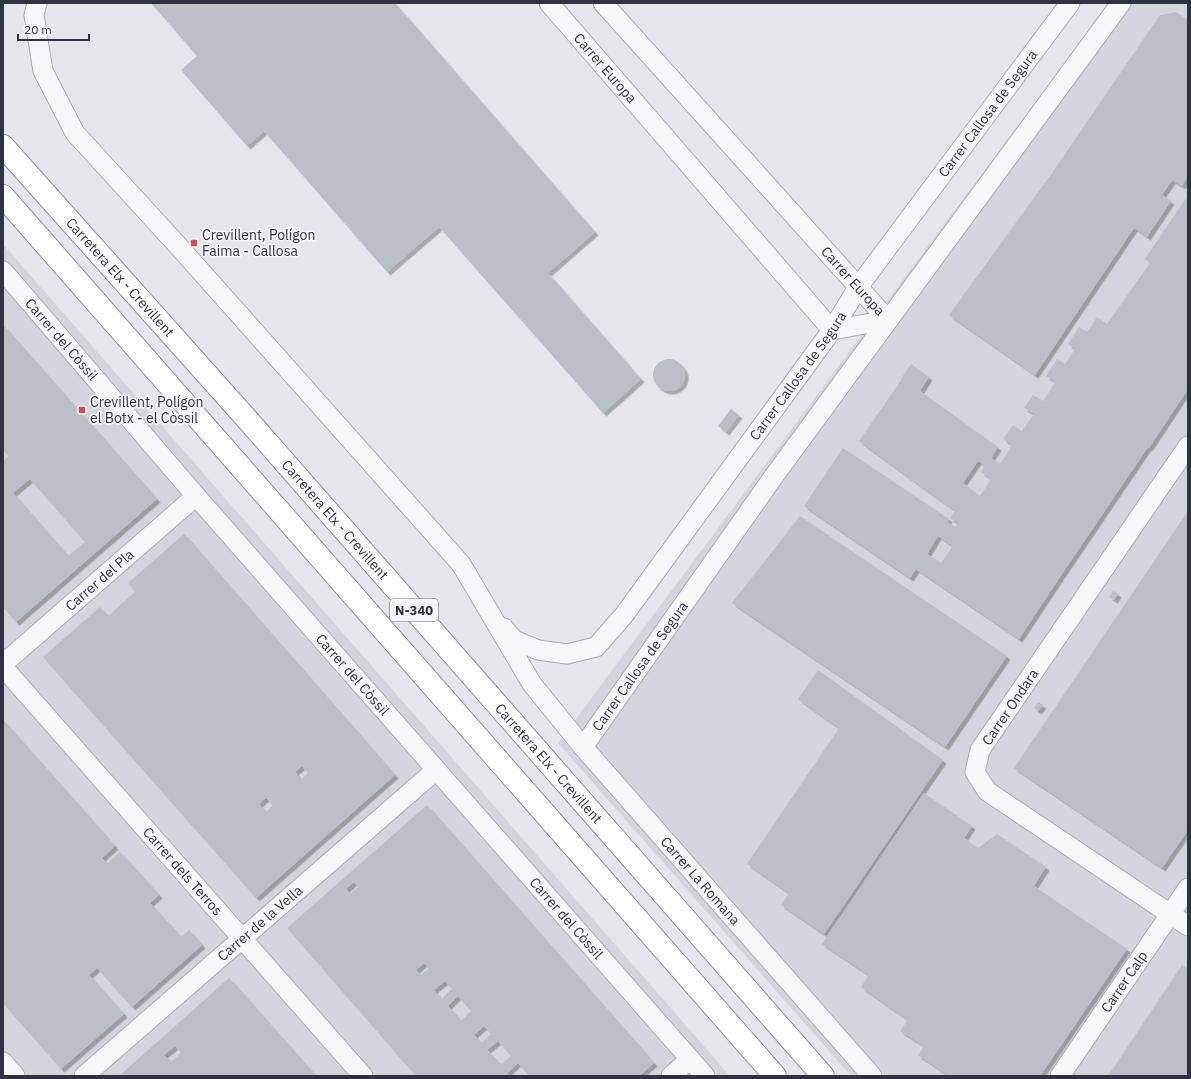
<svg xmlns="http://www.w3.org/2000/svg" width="1191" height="1079" font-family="'IBM Plex Sans',sans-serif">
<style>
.built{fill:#d2d5dc}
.building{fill:#bbbfc7;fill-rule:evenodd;filter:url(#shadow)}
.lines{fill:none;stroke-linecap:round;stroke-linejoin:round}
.minor-casing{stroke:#a9adb5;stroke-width:21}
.trunk-casing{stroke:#8c93a0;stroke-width:24}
.minor{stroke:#f6f7f9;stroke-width:19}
.trunk{stroke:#fff;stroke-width:22}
.poi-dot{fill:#c5535c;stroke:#f4f5f8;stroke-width:1.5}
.labels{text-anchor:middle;stroke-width:3.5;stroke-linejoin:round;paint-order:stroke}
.shield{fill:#f4f5f8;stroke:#696d79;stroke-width:1}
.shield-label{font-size:13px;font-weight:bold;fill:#2d3342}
.street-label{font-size:14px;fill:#2d3342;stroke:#f4f5f8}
.poi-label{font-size:14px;fill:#2d3342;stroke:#f4f5f8;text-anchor:start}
</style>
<defs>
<filter id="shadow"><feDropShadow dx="3.5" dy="3.5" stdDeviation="0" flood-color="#0004"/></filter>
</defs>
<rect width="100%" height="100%" fill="#e4e6eb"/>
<!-- built -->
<g class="built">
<polygon points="1109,3 1188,3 1188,1076 851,1076 558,743"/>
<polygon points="3,244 730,1076 3,1076"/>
</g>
<!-- building -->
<g class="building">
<polygon points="151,3 395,3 595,232 548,273 641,379 603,413 439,227 387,272 264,131 247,146 181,70 197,56"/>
<polygon points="1176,12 1188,20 1188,176 1182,186 1172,180 1162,195 1171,201 1147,237 1134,228 1035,375 949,315 1052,173 1160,15"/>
<path d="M1188,195V389L1149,448L1148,447L1062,574L1019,639L916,569L910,578L804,506L843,448L949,519L947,522L955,527L958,523L950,518L955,511L859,441L902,379H901L911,364L929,377L920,391L998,447L991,458L1000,464L1011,447L1010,446L1011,444L1003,439L1013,425L1022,431L1034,414L1024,408L1033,395L1043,401L1055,383L1053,382L1054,381L1046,376L1057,359L1065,364L1075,349L1068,344L1079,327L1087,332L1097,317L1107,324L1150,263L1145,259ZM978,461L985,466L981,472L991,479L980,496L963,483ZM938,536L953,546L941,563L927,554Z"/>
<path d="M3,325L157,499L16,622L3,607V461L9,456L3,450ZM30,479L85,542L68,556L13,493Z"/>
<circle cx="669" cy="375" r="16"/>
<polygon points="731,409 739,415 726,432 718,426"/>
<polygon points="1188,511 1188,830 1162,868 1014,768"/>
<polygon points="800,516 1007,656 945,747 732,603"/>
<path d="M184,534L395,775L256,898L43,657L100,607L108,616L135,592L128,583ZM302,766L308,773L301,780L295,772ZM266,798L273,805L266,812L259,804Z"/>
<polygon points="1113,591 1118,594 1114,600 1109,597"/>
<polygon points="818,670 943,760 824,934 781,905 789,893 747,864 839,728 798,699"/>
<polygon points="1038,702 1043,705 1038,711 1034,708"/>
<polygon points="3,720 115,846 102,858 107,864 120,852 159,895 150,903 181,937 189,930 202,945 132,1007 97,968 89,975 124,1014 61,1069 3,1003"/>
<polygon points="924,793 972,826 964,838 978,848 997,834 1046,867 1034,886 1127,949 1040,1076 949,1076 918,1055 924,1046 900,1031 908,1020 861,987 869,975 822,944"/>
<path d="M427,805L654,1063L639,1076H529L518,1063L507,1073L510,1076H416L287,928ZM354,882L358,887L350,894L346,889ZM424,963L429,968L421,975L416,970ZM445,981L452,989L441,999L434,990ZM458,996L471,1011L461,1021L448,1006ZM484,1026L491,1034L481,1043L474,1035ZM498,1041L511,1056L501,1065L487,1050Z"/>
<polygon points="1182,965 1188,969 1188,1076 1108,1076"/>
<path d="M229,978L316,1076H119ZM175,1046L181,1053L171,1062L164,1055Z"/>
</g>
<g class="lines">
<defs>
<g id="minor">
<path id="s1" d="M37,3L34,15L43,71L75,133L181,249L461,564L532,684L583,747L872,1076"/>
<path id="s2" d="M549,3L832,330L888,320"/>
<path id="s3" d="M603,3L888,320"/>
<path id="s4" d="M3,271L196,496L705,1076"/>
<polyline points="1188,446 980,750 975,772 987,791 1188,926"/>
<path id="s5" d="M504,628L514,640L538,650L567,654L596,647L624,615L832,330L859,286L1070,3"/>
<path id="s6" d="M3,664L196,496"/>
<path id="s7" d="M3,667L363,1076"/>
<path id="s8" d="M583,747L774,476L1121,3"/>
<polyline points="3,1062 15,1076"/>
<path id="s9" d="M84,1076L436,770"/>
<polyline points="671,1076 690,1059"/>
<path id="s10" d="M1060,1076L1188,888"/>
</g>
<g id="trunk">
<path id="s11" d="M3,146L246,418L823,1076"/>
<polyline points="3,196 775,1076"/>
</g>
</defs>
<!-- minor casing -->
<use href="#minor" class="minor-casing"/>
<!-- trunk casing -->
<use href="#trunk" class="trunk-casing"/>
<!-- minor -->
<use href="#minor" class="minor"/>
<!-- trunk -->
<use href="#trunk" class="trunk"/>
</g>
<!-- markers -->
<g class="poi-dot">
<rect x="190" y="239" width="8" height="8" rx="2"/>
<rect x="78" y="406" width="8" height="8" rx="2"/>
</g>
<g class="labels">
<!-- shield labels -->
<rect class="shield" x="390" y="599" width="48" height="22" rx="3"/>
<g class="shield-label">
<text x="414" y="615">N-340</text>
</g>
<!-- street labels -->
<g class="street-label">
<text dy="5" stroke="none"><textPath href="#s2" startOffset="86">Carrer Europa</textPath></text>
<text dy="5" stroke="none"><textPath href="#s5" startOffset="763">Carrer Callosa de Segura</textPath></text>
<text dy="5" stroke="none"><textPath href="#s11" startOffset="176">Carretera Elx - Crevillent</textPath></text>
<text dy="5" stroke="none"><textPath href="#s3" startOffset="374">Carrer Europa</textPath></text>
<text dy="5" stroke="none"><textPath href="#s4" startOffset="90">Carrer del Còssil</textPath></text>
<text dy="5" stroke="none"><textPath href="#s5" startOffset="439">Carrer Callosa de Segura</textPath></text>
<text dy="5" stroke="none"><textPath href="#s11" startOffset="500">Carretera Elx - Crevillent</textPath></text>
<text dy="5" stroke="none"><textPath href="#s6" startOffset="128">Carrer del Pla</textPath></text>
<text dy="5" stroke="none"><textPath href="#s8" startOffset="99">Carrer Callosa de Segura</textPath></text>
<text dy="5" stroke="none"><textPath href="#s4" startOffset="534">Carrer del Còssil</textPath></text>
<text transform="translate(1010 707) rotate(-56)" y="5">Carrer Ondara</text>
<text dy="5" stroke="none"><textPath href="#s11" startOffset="824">Carretera Elx - Crevillent</textPath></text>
<text dy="5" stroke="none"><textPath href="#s7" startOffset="272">Carrer dels Terros</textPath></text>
<text dy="5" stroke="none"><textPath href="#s1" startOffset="1116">Carrer La Romana</textPath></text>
<text dy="5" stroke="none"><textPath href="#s4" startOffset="858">Carrer del Còssil</textPath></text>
<text dy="5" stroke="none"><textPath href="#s9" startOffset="233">Carrer de la Vella</textPath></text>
<text dy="5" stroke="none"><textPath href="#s10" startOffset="114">Carrer Calp</textPath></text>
</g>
<!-- poi labels -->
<g class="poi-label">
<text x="202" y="240">Crevillent, Polígon<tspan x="202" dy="16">Faima - Callosa</tspan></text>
<text x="90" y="407">Crevillent, Polígon<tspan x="90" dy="16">el Botx - el Còssil</tspan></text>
</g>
</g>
<!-- border -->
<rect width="1191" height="1079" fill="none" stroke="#2d3342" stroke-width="8"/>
<!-- scale -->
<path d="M18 34v6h71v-6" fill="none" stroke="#2d3342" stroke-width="2"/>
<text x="24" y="34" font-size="12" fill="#2d3342" stroke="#f4f5f8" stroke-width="3" paint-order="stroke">20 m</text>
</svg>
